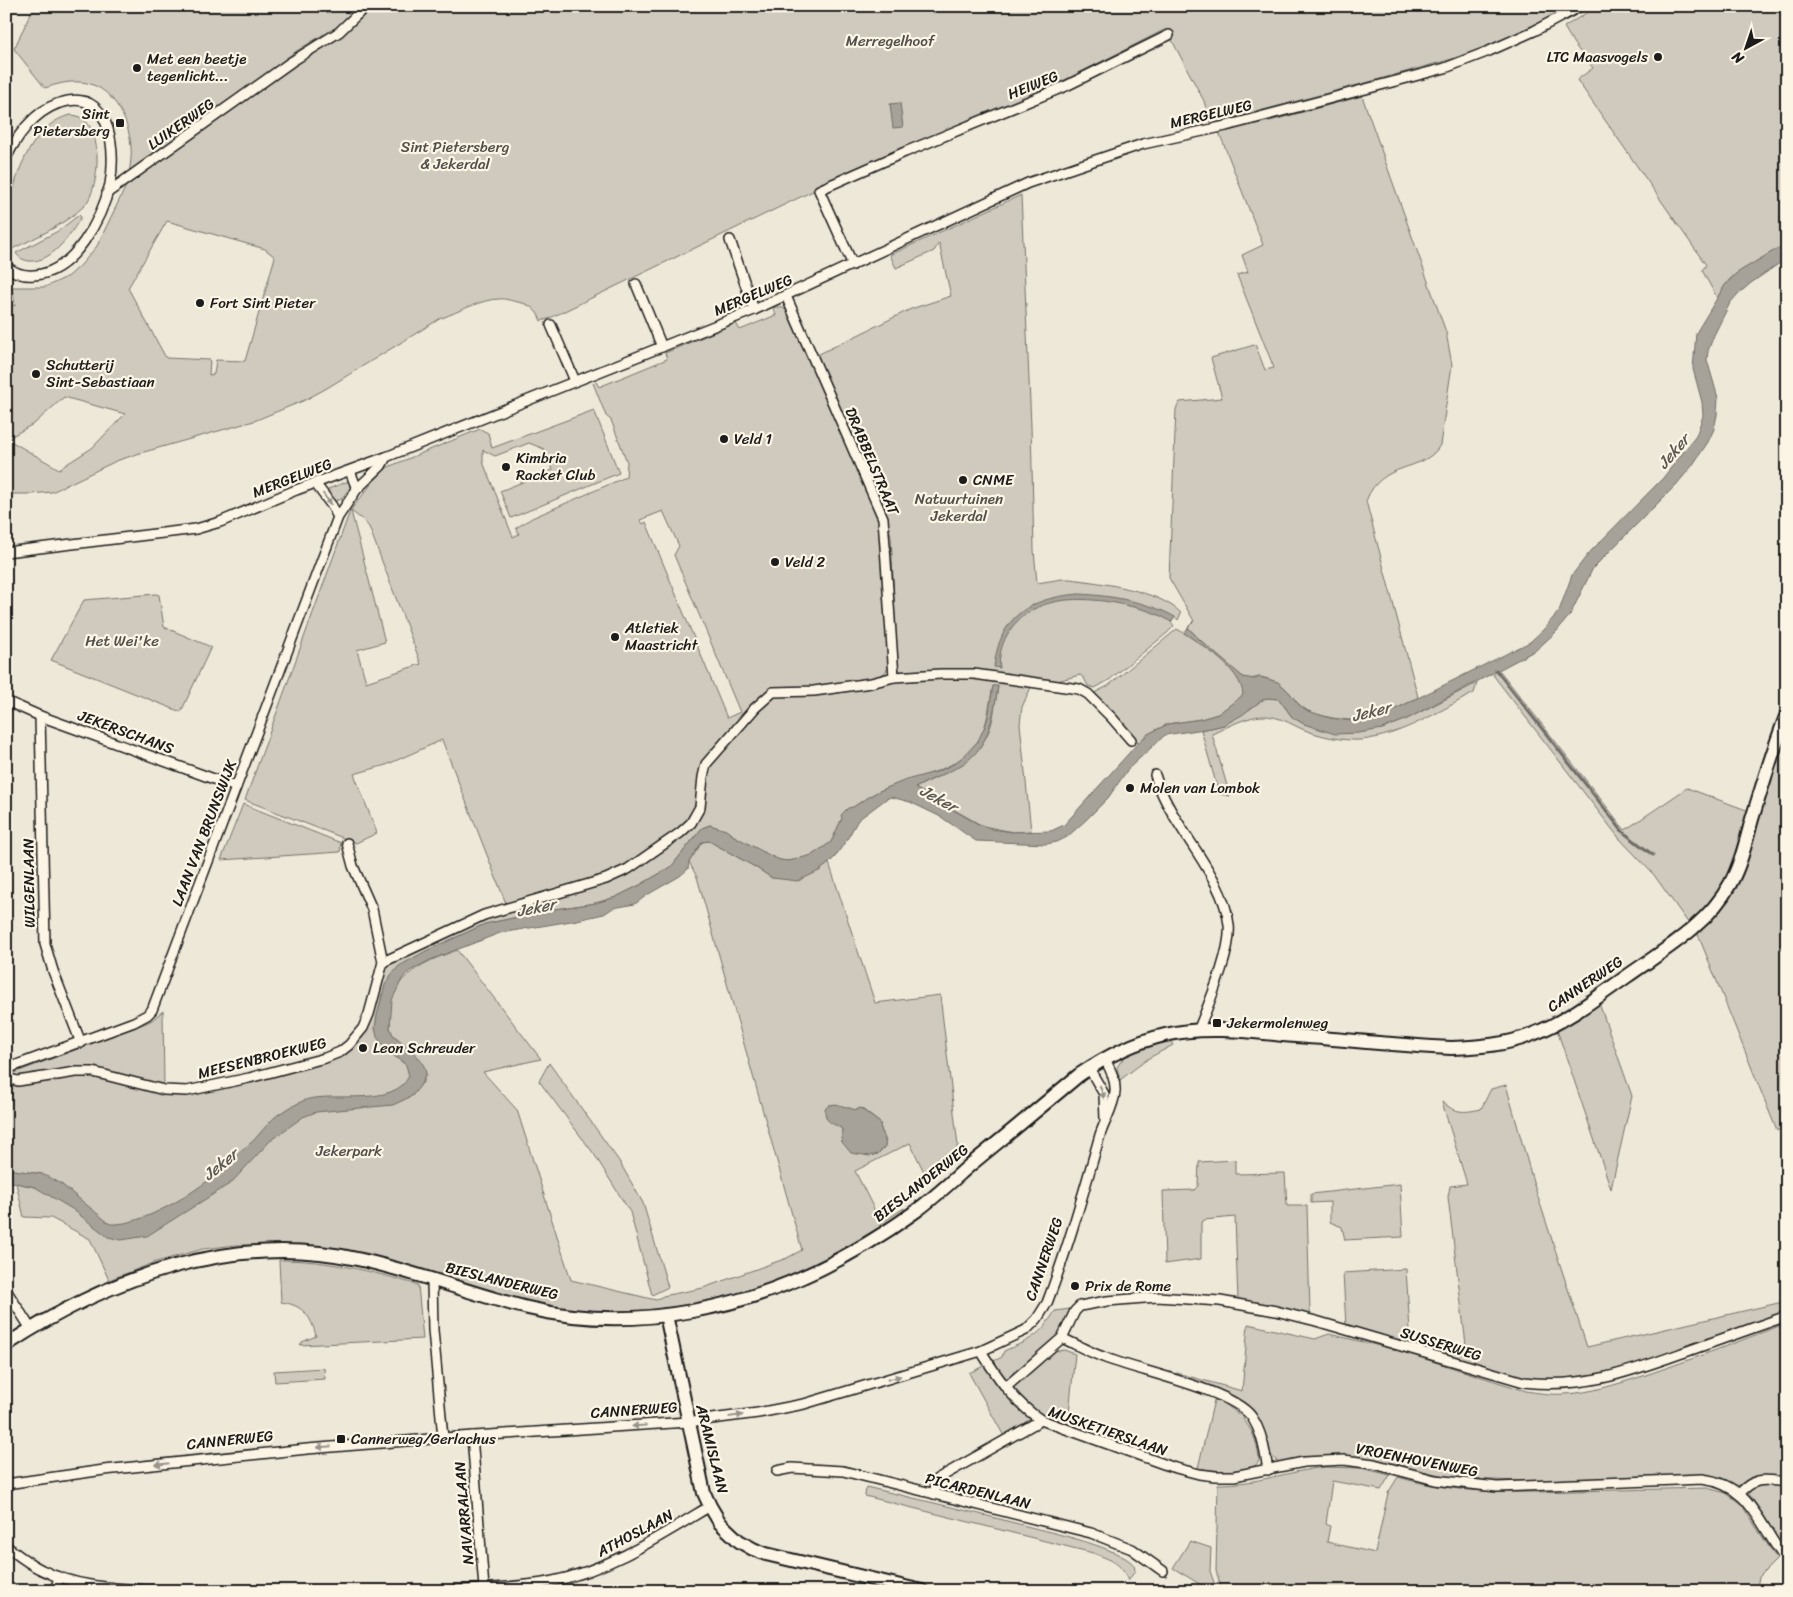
<svg xmlns="http://www.w3.org/2000/svg" width="1793" height="1597" font-family="Sriracha,sans-serif">
<style>
.green{fill:#cfcabd;stroke:#76736c;fill-rule:evenodd}
.water{fill:#a7a299;stroke:#6f6c67}
.lines{fill:none;stroke-linecap:round;stroke-linejoin:round}
.stream{stroke:#6f6c67;stroke-width:3}
.street-casing{stroke:#1c1c1c;stroke-width:12}
.secondary-casing{stroke:#1c1c1c;stroke-width:16}
.street{stroke:#fcf5e5;stroke-width:9}
.secondary{stroke:#fcf5e5;stroke-width:12}
.oneway{fill:#97938b}
.poi-dot{fill:#1c1c1c;stroke:#fcf5e5;stroke-width:2}
.labels{text-anchor:middle;stroke-width:4.5;stroke-linejoin:round;paint-order:stroke}
.park-label{font-size:15px;fill:#52504c;stroke:#fcf5e5}
.poi-label{font-size:15px;fill:#1c1c1c;stroke:#fcf5e5;text-anchor:start}
.street-label{font-size:15px;fill:#1c1c1c;stroke:#fcf5e5}
.water-label{font-size:16px;font-style:italic;fill:#5b5854;stroke:#fcf5e5}
</style>
<rect width="100%" height="100%" fill="#eee8d9"/>
<filter id="ink" filterUnits="userSpaceOnUse"><feTurbulence type="fractalNoise" baseFrequency=".02" numOctaves="2"/><feDisplacementMap in="SourceGraphic" scale="10" xChannelSelector="R" yChannelSelector="G"/><feConvolveMatrix kernelMatrix="1 2 1 2 8 2 1 2 1" color-interpolation-filters="sRGB"/></filter>
<g filter="url(#ink)">
<!-- green -->
<g class="green">
<path d="M34,6H1572L1499,42L1452,59L1369,82L1210,124L1204,101L1166,29L1065,80L970,119L815,190L548,319L541,321C537,310 530,304 518,302C511,301 505,298 499,299C482,299 458,312 442,318H441L327,388L305,400L254,421L137,454L116,461L52,492L31,494H6V297L7,302L15,306L12,287H45L69,276L81,265L97,246L126,186L330,41L324,34L292,54L227,105L151,156L129,175C130,166 132,156 131,147C129,119 112,84 80,82C68,81 57,84 45,88L14,49ZM167,221L265,249L275,257L245,361L216,360L214,374L209,375L210,360L166,358L128,288ZM64,397L125,414L92,448L59,469L7,439L35,423Z"/>
<polygon points="1597,6 1787,6 1787,243 1734,275 1729,280 1717,298 1702,270 1706,265 1577,80 1593,68 1574,44 1564,27"/>
<path d="M1362,96L1446,332L1452,365L1440,445C1424,474 1382,459 1366,501L1418,697C1387,715 1360,726 1324,716C1318,715 1311,713 1306,710C1294,703 1289,687 1276,682C1272,680 1265,678 1261,677C1256,677 1251,680 1246,678C1238,676 1195,636 1188,627L1194,621L1169,578L1176,409L1180,402L1222,398L1211,358L1254,345L1255,344L1265,370L1274,368L1237,275L1248,272L1242,255L1263,245L1219,132L1270,121Z"/>
<path d="M71,115C106,115 101,190 84,206C64,225 37,237 12,249C0,209 24,124 71,115Z"/>
<path d="M1021,195L1031,426L1034,550L1037,583L1062,579H1070C1102,583 1158,590 1181,613L1178,620L1175,617L1171,622L1174,626L1167,633L1109,680L1095,688L1088,686L1084,678L1080,675L1053,682L901,672L897,667L891,536L885,513L815,356L911,309L951,296L939,243L934,251L896,268L890,255Z"/>
<path d="M79,215L81,217C71,234 52,263 29,261C23,260 19,258 16,253L58,231Z"/>
<path d="M773,307H781L789,312L880,519L891,662L885,673L874,678L806,689H775L763,695L751,707L706,759L698,803L689,822L619,871L507,906L442,740L386,765L354,774L377,833L356,843L245,800L350,511L373,482L388,467L480,429L488,433L492,448L594,410L619,473L511,518L500,491L553,470L544,449L529,443L495,456L483,450V462L513,537L519,534L516,528L532,518L626,477L627,462L611,420L606,416L593,383L596,382L599,387L667,359L665,353L736,323L740,330L776,315ZM351,511L363,520L369,527L421,664L366,682L357,650L385,642ZM663,511L679,546L674,555L740,712L727,718L646,522L643,524L640,520Z"/>
<polygon points="349,481 350,488 342,498 336,501 328,489"/>
<polygon points="156,594 159,595 164,627 211,647 181,712 51,660 84,600"/>
<path d="M1177,629C1198,641 1242,669 1244,695L1218,714L1201,719L1168,724L1148,734L1138,743L1120,722L1092,694L1108,686Z"/>
<polygon points="1500,671 1625,830 1687,788 1749,811 1724,884 1710,904 1689,924 1654,875 1619,838 1493,675"/>
<path d="M958,677L999,680L1032,685L1022,707L1020,724L1031,831L1013,832L983,826L915,788C950,770 983,761 993,718C995,708 996,697 998,687L993,686C988,710 988,734 969,752C940,779 894,778 862,801C855,806 846,812 842,819C838,826 836,837 830,843C820,853 803,860 789,861C772,862 748,844 734,836L731,833L710,825L702,828L671,867L640,885L616,897L596,903L555,909L485,924L426,951L382,994L375,1028L395,1057L406,1065L422,1084L426,1074L414,1052L391,1033C381,981 416,965 457,950L541,1059L483,1072L517,1110L571,1280L656,1300L663,1296L703,1288L787,1258L802,1250L697,877L689,862L702,842L709,841L755,867L772,878L819,871L829,863L875,1003L940,995L958,1146L927,1178L910,1143L855,1171L881,1223L904,1208V1214L826,1258L764,1289L693,1308L629,1314L569,1311L526,1302L378,1258L347,1251L314,1246L236,1245L203,1249L156,1262L109,1280L90,1239L51,1218L24,1217L16,1183L35,1187L42,1174L6,1169V1076L146,1023L152,1020L163,1011L164,1088H194L329,1053L362,1036L368,1029L385,966L389,962L482,918L608,882L696,820L707,769L764,703L775,696L901,680ZM861,1108L880,1123C880,1130 884,1135 886,1142H842V1129L836,1124Z"/>
<path d="M1477,683L1474,693C1439,711 1401,736 1361,740C1342,741 1319,736 1302,729C1289,723 1280,717 1266,716C1248,715 1228,727 1212,734L1230,796L1219,794L1201,730L1224,725L1261,701L1267,698L1279,699L1292,717L1304,724L1382,729L1405,720Z"/>
<polygon points="1787,729 1787,1125 1777,1131 1697,932 1712,918 1760,812"/>
<polygon points="243,804 341,843 340,852 221,860"/>
<polygon points="1599,1003 1632,1096 1611,1189 1557,1030"/>
<path d="M1171,1041L1173,1045L1149,1058L1120,1080L1117,1068C1124,1049 1154,1046 1171,1041Z"/>
<polygon points="549,1063 619,1161 643,1203 668,1287 652,1295 630,1212 594,1154 539,1081"/>
<path d="M1506,1085L1534,1185L1587,1347L1787,1301V1314L1666,1355L1581,1379L1533,1381L1429,1351L1467,1353L1448,1197L1450,1186L1467,1184L1442,1102C1456,1113 1463,1113 1481,1109L1491,1089Z"/>
<polygon points="1235,1160 1235,1174 1285,1173 1287,1206 1307,1206 1310,1312 1312,1317 1238,1301 1235,1217 1204,1220 1201,1223 1201,1259 1165,1264 1163,1191 1194,1190 1198,1186 1199,1162"/>
<polygon points="1400,1184 1403,1237 1345,1240 1342,1227 1330,1222 1330,1202 1311,1203 1311,1194"/>
<path d="M279,1260C327,1260 372,1271 418,1285L423,1339L300,1345L302,1342L316,1336C311,1316 303,1305 281,1302Z"/>
<polygon points="1406,1269 1411,1346 1346,1327 1343,1273"/>
<path d="M1070,1309L1060,1332L1052,1342L1058,1351L1064,1350L1075,1354L1068,1423L1041,1414L1036,1420L1005,1438L969,1373L1002,1357L1004,1351C1031,1339 1039,1337 1055,1311Z"/>
<path d="M1787,1323V1478L1760,1476L1751,1477L1738,1486L1714,1476H1678L1523,1481L1462,1479L1431,1473L1379,1460L1343,1456L1308,1457L1279,1462C1266,1456 1267,1440 1262,1429C1259,1420 1254,1412 1247,1406C1232,1391 1193,1382 1172,1375L1177,1373L1242,1391L1248,1324L1315,1339L1329,1334L1397,1350L1526,1391C1539,1393 1552,1395 1565,1394C1591,1393 1617,1384 1643,1376C1691,1360 1739,1341 1787,1323Z"/>
<polygon points="324,1368 325,1379 275,1382 274,1371"/>
<path d="M1214,1400C1241,1409 1258,1432 1259,1461C1253,1474 1211,1471 1198,1468Z"/>
<path d="M1325,1467L1361,1468L1390,1475L1381,1490L1332,1481L1326,1524L1330,1526L1327,1542L1375,1553L1388,1493L1398,1477C1455,1494 1514,1493 1573,1491C1618,1490 1663,1489 1707,1488L1726,1493L1741,1504L1777,1559L1759,1577L1756,1591H1222L1216,1571L1218,1484C1254,1485 1289,1471 1325,1467Z"/>
<polygon points="1758,1484 1787,1484 1787,1553 1749,1494 1751,1488"/>
<path d="M866,1487C922,1500 978,1513 1034,1528C1058,1534 1119,1548 1134,1565L1135,1571L1128,1581C1121,1562 1111,1560 1093,1553L865,1496Z"/>
<polygon points="1190,1541 1211,1548 1210,1571 1217,1591 1201,1591 1203,1586 1173,1568"/>
</g>
<!-- water -->
<g class="water">
<polygon points="900,103 903,127 893,128 890,104"/>
<path d="M1787,243V258L1751,283L1737,295L1730,303L1714,335L1708,351L1707,360L1718,398L1717,415L1714,429L1708,442L1692,466L1676,485L1593,568L1570,615L1556,632L1536,650L1405,720L1382,729L1359,733L1335,734L1304,724L1292,717L1279,699L1267,698L1261,701L1242,715L1224,725L1211,728L1165,735L1128,769L1108,798L1086,820L1067,837L1057,842L1046,844L976,841L941,817L910,802L891,797L886,799L858,820L849,836L835,857L829,863L819,871L798,881L772,878L755,867L709,841L702,842L689,862L688,869L680,876L647,895L635,904L613,908L604,914L577,920L500,933L430,960L408,972L402,979L392,1000L390,1028L393,1035L414,1052L421,1061L425,1068L426,1074L420,1086L412,1096L393,1105L316,1112L303,1117L271,1140L231,1183L147,1236L121,1240L108,1237L72,1209L35,1187L6,1181V1169L42,1174L60,1183L110,1224C143,1226 193,1193 218,1173C224,1168 228,1161 234,1156C240,1151 246,1147 252,1142C262,1132 270,1119 282,1112C289,1108 298,1103 305,1100C334,1091 394,1108 409,1076L406,1065L382,1044L377,1037L375,1028L377,1015L385,985L391,975L399,966L426,951L485,924L555,909L596,903L616,897L640,885L671,867L702,828L710,825L726,830L734,836L771,856L780,860L789,861L812,855L831,842L842,818L841,815L848,808L853,807L877,792L906,780L936,772L952,765L964,756L978,741L985,726L988,717L993,686H998C993,718 989,750 958,767C944,775 928,780 915,788L976,823L992,829L1013,832L1051,831L1064,825L1138,743L1148,734L1168,724L1201,719L1218,714L1243,695C1242,670 1203,646 1184,633L1188,628L1201,641L1243,677L1254,679L1260,677L1278,682L1289,692L1299,705L1308,711L1330,718L1352,721L1390,712L1530,642L1543,630L1559,611L1572,575L1579,566L1589,553L1663,478L1696,436L1703,416L1702,402L1693,369L1696,333L1725,285L1740,271Z"/>
<path d="M1079,594C1108,595 1150,602 1175,617L1171,622C1158,613 1144,609 1129,606C1088,596 1031,592 1007,635C1002,644 998,657 1000,668L994,667C1000,615 1030,598 1079,594Z"/>
<path d="M836,1104L856,1110L860,1108L880,1123C880,1132 887,1138 885,1147L878,1154L870,1156L851,1153L842,1142V1129C832,1122 825,1124 825,1109L829,1105Z"/>
</g>
<g class="lines">
<!-- stream -->
<polyline class="stream" points="1496,670 1623,832 1653,855"/>
<defs>
<g id="street">
<path d="M6,158C19,132 38,106 68,101C112,93 116,154 110,184C102,218 74,273 34,275C24,276 14,273 6,266"/>
<polyline points="107,193 291,62 339,32 366,6"/>
<polyline points="730,240 754,310"/>
<polyline points="853,265 819,190 905,152 1066,86 1169,35"/>
<polyline points="636,284 662,347"/>
<polyline points="786,296 883,518 894,677"/>
<polyline points="551,325 575,381"/>
<polyline points="315,483 332,506 338,517"/>
<polyline points="357,489 381,466 386,457"/>
<polyline points="6,552 196,529 220,522 296,490 386,457 754,310 1028,183 1143,144 1226,126 1445,68 1489,51 1534,31 1581,6"/>
<polyline points="6,701 40,716 236,787"/>
<polyline points="40,716 45,944 53,971 81,1043"/>
<path d="M1155,775C1170,826 1224,874 1229,925C1232,951 1208,1005 1198,1031"/>
<polyline points="347,843 353,866 372,909 383,962"/>
<polyline points="1089,1068 1104,1094 1105,1119"/>
<polyline points="6,1069 134,1022 147,1015 152,1010 338,517 357,489 350,471"/>
<polyline points="6,1078 18,1081 76,1072 93,1072 164,1090 187,1091 249,1078 325,1058 340,1052 349,1045 363,1028 369,1014 383,962 484,915 606,879 628,869 680,833 691,823 700,807 703,777 706,764 755,708 773,692 814,691 871,683 894,677 941,674 974,674 1079,689 1088,694 1112,718 1131,740"/>
<polyline points="432,1280 433,1330 443,1438"/>
<polyline points="6,1290 31,1329"/>
<path d="M1062,1338C1075,1344 1089,1352 1103,1357C1138,1371 1230,1389 1251,1416C1262,1431 1265,1452 1268,1470"/>
<path d="M981,1351C997,1377 1015,1403 1041,1420"/>
<path d="M1006,1387L1062,1338L1075,1311L1080,1306L1107,1301L1157,1297L1220,1301L1276,1311L1316,1321L1524,1382C1584,1389 1629,1372 1685,1352C1719,1340 1753,1328 1787,1316"/>
<polyline points="472,1436 484,1588"/>
<polyline points="777,1471 792,1468 843,1471 1091,1533 1132,1549 1163,1571"/>
<path d="M6,1484L104,1470L307,1449L443,1438L688,1422L758,1413L804,1404L981,1351L1026,1330L1037,1319L1047,1303C1068,1248 1084,1191 1100,1135C1105,1120 1114,1106 1115,1092C1116,1080 1110,1069 1105,1059"/>
<path d="M1740,1493C1756,1476 1765,1480 1787,1482"/>
<path d="M934,1494L937,1479L1041,1420L1172,1467L1199,1474L1215,1476H1234L1304,1462L1344,1460L1374,1464L1435,1480L1497,1487L1702,1479C1753,1485 1759,1527 1787,1561"/>
<path d="M6,1546C18,1555 29,1564 42,1570C78,1588 118,1588 157,1591"/>
<polyline points="55,1591 59,1577"/>
<path d="M451,1591C483,1588 517,1588 549,1582C609,1570 659,1537 710,1506"/>
</g>
<g id="secondary">
<polyline points="666,1315 704,1493 710,1506 720,1523 739,1541 753,1549 766,1554 922,1591"/>
<path d="M6,1345C109,1277 233,1232 357,1259C415,1271 470,1294 528,1308C581,1321 638,1321 692,1311C773,1297 850,1259 916,1211C935,1197 952,1181 970,1165C1007,1135 1043,1105 1079,1075C1105,1057 1135,1042 1165,1035C1202,1026 1246,1031 1283,1035C1339,1039 1395,1045 1451,1048C1478,1047 1507,1045 1533,1034C1567,1021 1596,998 1626,977C1664,950 1708,925 1730,884C1741,864 1746,841 1752,819C1763,784 1773,749 1787,714"/>
</g>
</defs>
<!-- street casing -->
<use href="#street" class="street-casing"/>
<!-- secondary casing -->
<use href="#secondary" class="secondary-casing"/>
<!-- street -->
<use href="#street" class="street"/>
<!-- secondary -->
<use href="#secondary" class="secondary"/>
</g>
<!-- one-way arrows -->
<defs><path id="oneway-solid" d="M-6-.8H1V-3.2L6.5 0L1 3.2V.8H-6Z" transform="scale(1.25)"/></defs>
<g class="oneway">
<use href="#oneway-solid" transform="translate(327 499) rotate(53)"/>
<use href="#oneway-solid" transform="translate(1102 1092) rotate(71)"/>
<use href="#oneway-solid" transform="translate(894 1378) rotate(-16)"/>
<use href="#oneway-solid" transform="translate(736 1416) rotate(-8)"/>
<use href="#oneway-solid" transform="translate(639 1426) rotate(176)"/>
<use href="#oneway-solid" transform="translate(324 1447) rotate(175)"/>
<use href="#oneway-solid" transform="translate(162 1464) rotate(174)"/>
</g>
</g>
<!-- markers -->
<g class="poi-dot">
<circle cx="1658" cy="57" r="5"/>
<circle cx="137" cy="68" r="5"/>
<rect x="115" y="118" width="10" height="10" rx="2.5"/>
<circle cx="200" cy="303" r="5"/>
<circle cx="36" cy="374" r="5"/>
<circle cx="724" cy="439" r="5"/>
<circle cx="506" cy="467" r="5"/>
<circle cx="963" cy="480" r="5"/>
<circle cx="775" cy="562" r="5"/>
<circle cx="615" cy="637" r="5"/>
<circle cx="1130" cy="788" r="5"/>
<rect x="1212" y="1018" width="10" height="10" rx="2.5"/>
<circle cx="363" cy="1048" r="5"/>
<circle cx="1075" cy="1286" r="5"/>
<rect x="336" y="1434" width="10" height="10" rx="2.5"/>
</g>
<g class="labels">
<!-- park labels -->
<g class="park-label">
<text x="890" y="46">Merregelhoof</text>
<text x="455" y="152">Sint Pietersberg<tspan x="455" dy="17">&amp; Jekerdal</tspan></text>
<text x="959" y="504">Natuurtuinen<tspan x="959" dy="17">Jekerdal</tspan></text>
<text x="122" y="646">Het Wei'ke</text>
<text x="349" y="1156">Jekerpark</text>
</g>
<!-- poi labels -->
<g class="poi-label">
<text x="1648" y="62" text-anchor="end">LTC Maasvogels</text>
<text x="147" y="64">Met een beetje<tspan x="147" dy="17">tegenlicht...</tspan></text>
<text x="110" y="119" text-anchor="end">Sint<tspan x="110" dy="17">Pietersberg</tspan></text>
<text x="210" y="308">Fort Sint Pieter</text>
<text x="46" y="370">Schutterij<tspan x="46" dy="17">Sint-Sebastiaan</tspan></text>
<text x="734" y="444">Veld 1</text>
<text x="516" y="463">Kimbria<tspan x="516" dy="17">Racket Club</tspan></text>
<text x="973" y="485">CNME</text>
<text x="785" y="567">Veld 2</text>
<text x="625" y="633">Atletiek<tspan x="625" dy="17">Maastricht</tspan></text>
<text x="1140" y="793">Molen van Lombok</text>
<text x="1227" y="1028">Jekermolenweg</text>
<text x="373" y="1053">Leon Schreuder</text>
<text x="1085" y="1291">Prix de Rome</text>
<text x="351" y="1444">Cannerweg/Gerlachus</text>
</g>
<!-- street labels -->
<g class="street-label">
<text transform="translate(1033 85) rotate(-22)" y="5">HEIWEG</text>
<text transform="translate(1211 114) rotate(-13)" y="5">MERGELWEG</text>
<text transform="translate(181 124) rotate(-35)" y="5">LUIKERWEG</text>
<text transform="translate(753 295) rotate(-23)" y="5">MERGELWEG</text>
<text transform="translate(872 461) rotate(67)" y="5">DRABBELSTRAAT</text>
<text transform="translate(292 478) rotate(-21)" y="5">MERGELWEG</text>
<text transform="translate(126 732) rotate(20)" y="5">JEKERSCHANS</text>
<text transform="translate(204 833) rotate(-69)" y="5">LAAN VAN BRUNSWIJK</text>
<text transform="translate(29 883) rotate(-91)" y="5">WILGENLAAN</text>
<text transform="translate(1585 984) rotate(-34)" y="5">CANNERWEG</text>
<text transform="translate(262 1058) rotate(-14)" y="5">MEESENBROEKWEG</text>
<text transform="translate(921 1183) rotate(-38)" y="5">BIESLANDERWEG</text>
<text transform="translate(1044 1259) rotate(-71)" y="5">CANNERWEG</text>
<text transform="translate(502 1281) rotate(14)" y="5">BIESLANDERWEG</text>
<text transform="translate(1441 1344) rotate(17)" y="5">SUSSERWEG</text>
<text transform="translate(634 1410) rotate(-4)" y="5">CANNERWEG</text>
<text transform="translate(1108 1431) rotate(19)" y="5">MUSKETIERSLAAN</text>
<text transform="translate(230 1440) rotate(-6)" y="5">CANNERWEG</text>
<text transform="translate(712 1449) rotate(76)" y="5">ARAMISLAAN</text>
<text transform="translate(1417 1460) rotate(11)" y="5">VROENHOVENWEG</text>
<text transform="translate(978 1491) rotate(14)" y="5">PICARDENLAAN</text>
<text transform="translate(464 1513) rotate(-95)" y="5">NAVARRALAAN</text>
<text transform="translate(635 1533) rotate(-28)" y="5">ATHOSLAAN</text>
</g>
<!-- water labels -->
<g class="water-label">
<text transform="translate(1673 451) rotate(-49)" y="6">Jeker</text>
<text transform="translate(1371 711) rotate(-14)" y="6">Jeker</text>
<text transform="translate(939 798) rotate(29)" y="6">Jeker</text>
<text transform="translate(536 907) rotate(-11)" y="6">Jeker</text>
<text transform="translate(220 1164) rotate(-39)" y="6">Jeker</text>
</g>
</g>
<!-- margin -->
<rect width="1793" height="1597" fill="none" stroke="#fcf5e5" stroke-width="25"/>
<rect x="12" y="12" width="1768" height="1572" fill="none" stroke="#1c1c1c" stroke-width="2" filter="url(#ink)"/>
<!-- north arrow -->
<g transform="translate(1746 48) rotate(220)" stroke="#fcf5e5" stroke-width="4" paint-order="stroke">
<path d="M0-4L9 19L0 12L-9 19Z" fill="#1c1c1c"/>
<text y="-8" font-size="14" font-weight="bold" text-anchor="middle" fill="#1c1c1c">N</text>
</g>
</svg>
